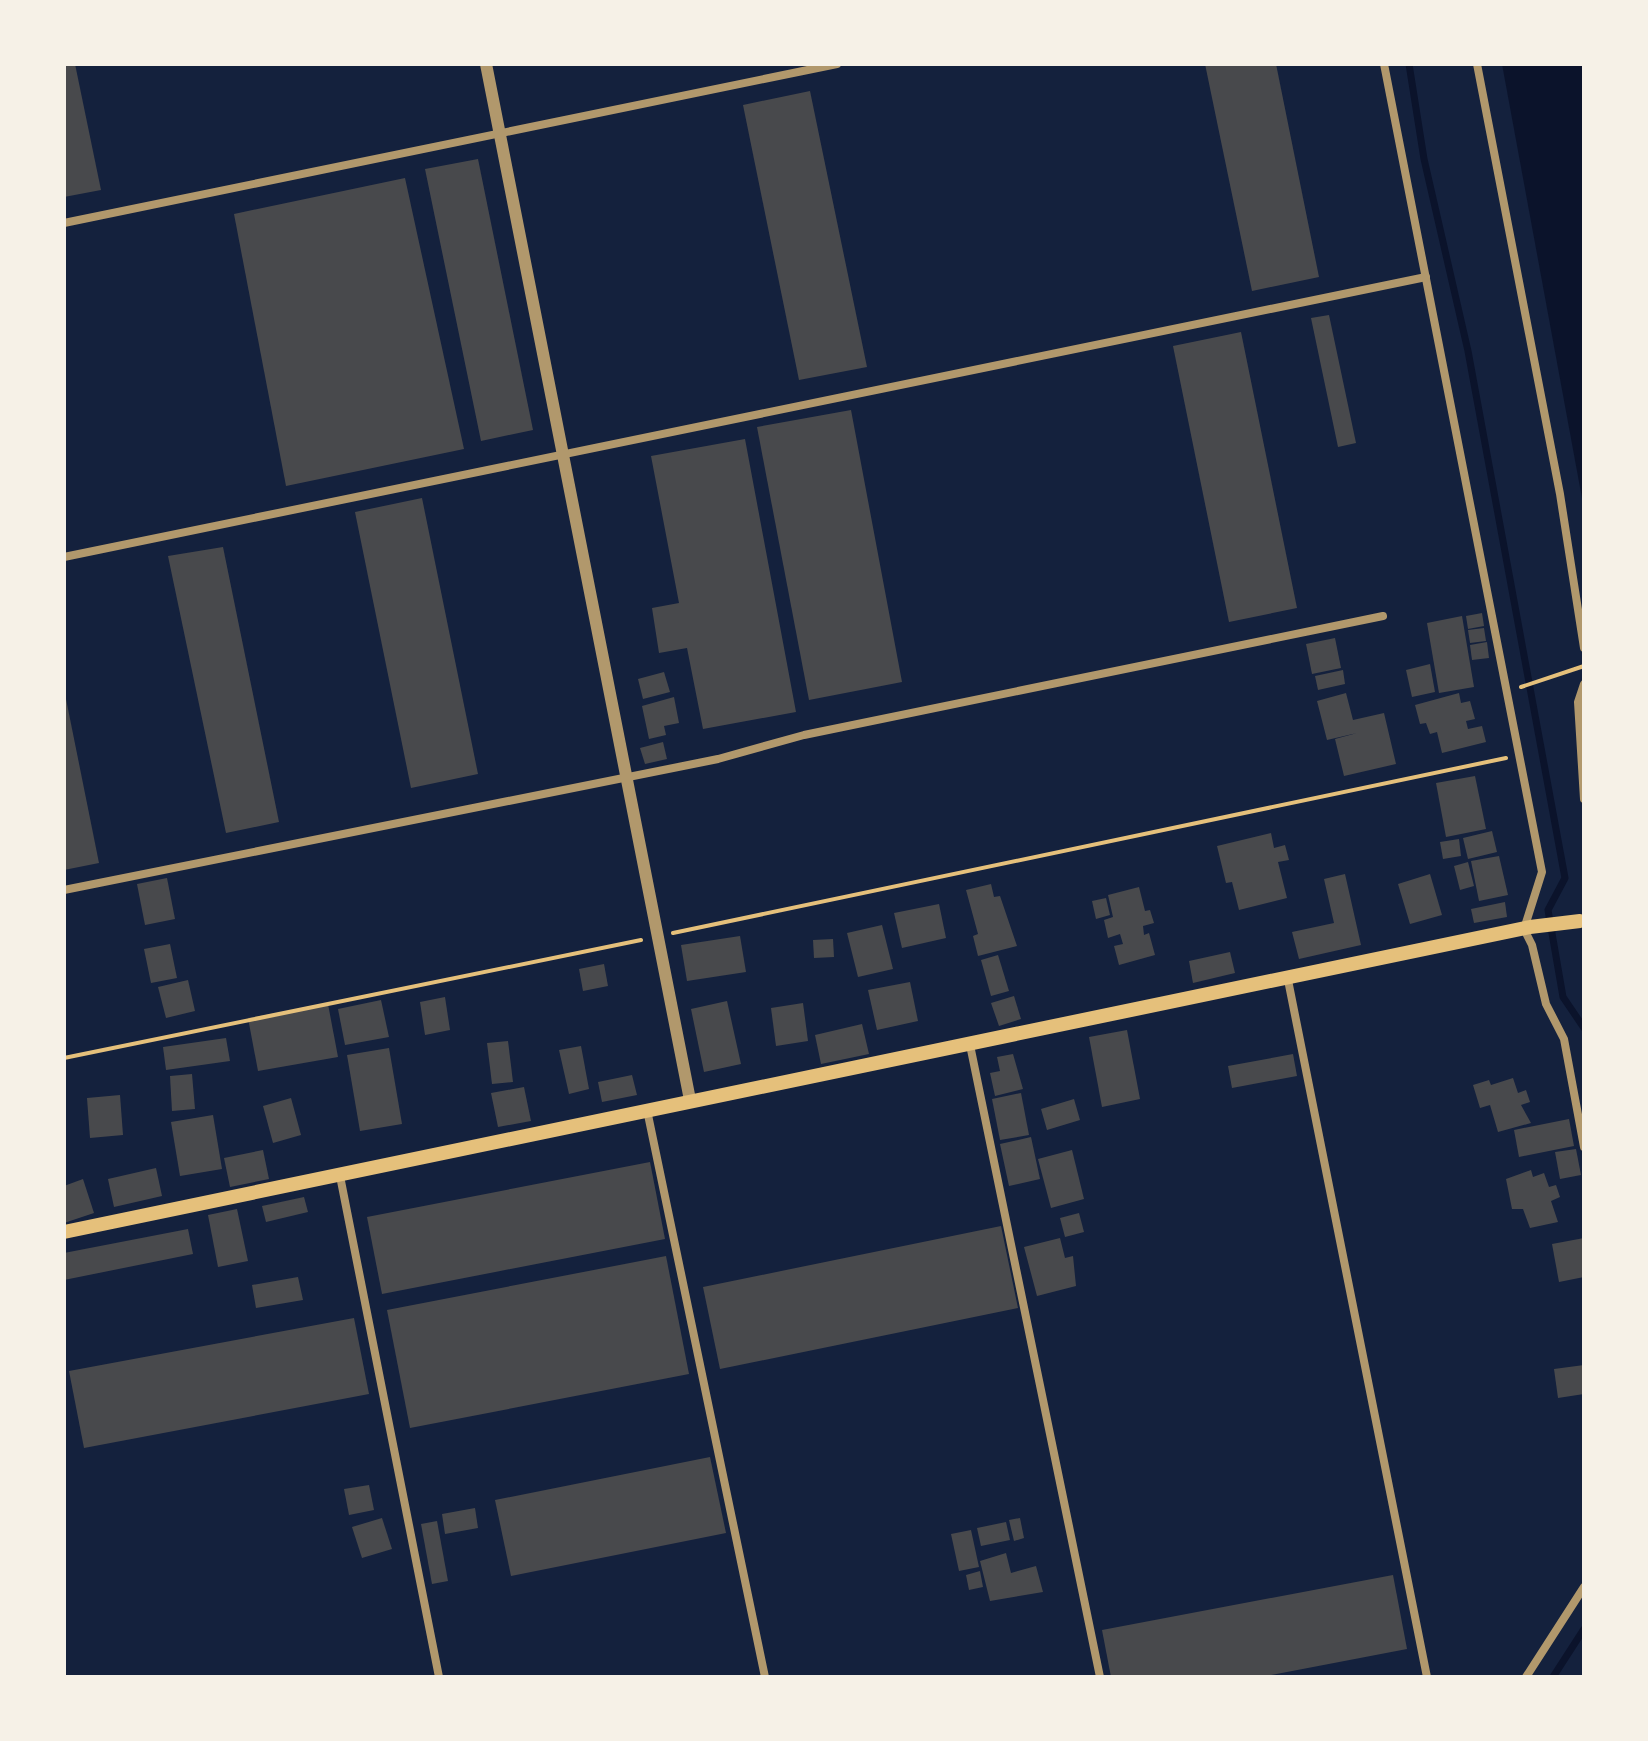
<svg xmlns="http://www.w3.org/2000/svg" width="1648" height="1741" font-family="Karla,sans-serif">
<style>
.water{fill:#0b132b}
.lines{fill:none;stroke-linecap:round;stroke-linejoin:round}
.stream{stroke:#0b132b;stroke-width:7}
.building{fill:#48494c}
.path{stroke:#e5c07b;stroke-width:4}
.minor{stroke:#b1986c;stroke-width:8}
.tertiary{stroke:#b1986c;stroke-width:12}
.secondary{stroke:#e5c07b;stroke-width:14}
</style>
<rect width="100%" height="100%" fill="#14213d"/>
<!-- water -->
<polygon class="water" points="1502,64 1584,64 1584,509"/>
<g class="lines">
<!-- stream -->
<g class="stream">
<polyline points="1409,64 1424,159 1468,351 1565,878 1548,910 1563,997 1584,1028"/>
<polyline points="1553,1677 1584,1629"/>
</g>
</g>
<!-- building -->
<g class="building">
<polygon points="64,64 75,64 101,190 64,197"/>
<polygon points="1205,64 1276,64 1319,277 1252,291"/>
<polygon points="810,91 867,367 799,380 743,105"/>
<polygon points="478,159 533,430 481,441 425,169"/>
<polygon points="405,178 464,449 286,486 234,214"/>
<polygon points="1329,315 1356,443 1338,447 1311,318"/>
<polygon points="1241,332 1297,608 1229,622 1173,346"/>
<polygon points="851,410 902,682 809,700 757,427"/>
<polygon points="745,439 796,712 703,729 687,648 659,653 652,608 679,603 651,456"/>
<polygon points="422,498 478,774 411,788 355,512"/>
<polygon points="223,547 279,822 226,833 168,556"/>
<polygon points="1482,613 1484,626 1468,629 1466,616"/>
<polygon points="1462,616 1474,687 1439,693 1427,623"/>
<polygon points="1484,628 1486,641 1470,643 1468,630"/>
<polygon points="1335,638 1341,668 1312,674 1306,644"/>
<polygon points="1487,642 1489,658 1472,660 1470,645"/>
<polygon points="1430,664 1435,692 1412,697 1406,670"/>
<polygon points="1343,670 1345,684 1318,690 1315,676"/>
<polygon points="664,672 670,692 643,699 638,679"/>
<polygon points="64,689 99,863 64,870"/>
<polygon points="1346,693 1353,720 1384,713 1396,764 1344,776 1335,739 1357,733 1327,740 1317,701"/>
<polygon points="1459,693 1461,703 1470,701 1475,719 1466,721 1468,729 1482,726 1486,742 1442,753 1437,732 1430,734 1426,723 1420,724 1415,705"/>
<polygon points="674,697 679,723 664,726 666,735 649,739 642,706"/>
<polygon points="663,742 667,759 645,764 640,748"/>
<polygon points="1475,776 1486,829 1446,837 1436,783"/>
<polygon points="1492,831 1497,852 1468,859 1463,838"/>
<polygon points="1271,833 1274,848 1285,845 1289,860 1278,862 1287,898 1239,910 1232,882 1226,883 1217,846"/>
<polygon points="1459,839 1461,856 1443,859 1440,842"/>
<polygon points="1499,856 1508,895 1479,901 1471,861"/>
<polygon points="1468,862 1474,886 1460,890 1454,866"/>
<polygon points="1345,874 1361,945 1299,959 1292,932 1334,923 1324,879"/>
<polygon points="1430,874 1442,915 1410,924 1398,884"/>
<polygon points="167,878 175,919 145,925 137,884"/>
<polygon points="991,884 994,897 1000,896 1017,946 978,956 973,936 978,934 966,890"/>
<polygon points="1139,887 1145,911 1150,910 1154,923 1143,926 1144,935 1149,933 1155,955 1119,965 1114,946 1123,944 1120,934 1108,938 1104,920 1113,917 1108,895"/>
<polygon points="1106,898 1110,915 1096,919 1092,901"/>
<polygon points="1505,902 1507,917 1474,923 1471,909"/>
<polygon points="939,904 946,938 902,948 894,913"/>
<polygon points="882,925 893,969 858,977 847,933"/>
<polygon points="740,936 746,972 687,981 681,945"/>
<polygon points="833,939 834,957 814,958 813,940"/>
<polygon points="170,944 177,978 151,983 144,949"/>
<polygon points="1230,952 1235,973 1193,983 1189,961"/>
<polygon points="998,955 1009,991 991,996 981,960"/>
<polygon points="604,964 608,986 583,991 579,969"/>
<polygon points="188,980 195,1011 166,1018 158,987"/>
<polygon points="910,982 918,1021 877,1030 868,990"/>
<polygon points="1014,996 1021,1019 999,1026 991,1003"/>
<polygon points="445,997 450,1030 425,1035 420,1002"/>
<polygon points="381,1000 389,1037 345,1045 338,1009"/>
<polygon points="727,1001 741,1064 704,1072 691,1009"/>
<polygon points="803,1003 808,1041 776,1046 771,1008"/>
<polygon points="328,1004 338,1057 258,1071 248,1018"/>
<polygon points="862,1024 869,1054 821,1064 815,1035"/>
<polygon points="1127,1030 1140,1099 1102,1107 1089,1037"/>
<polygon points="226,1038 230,1061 166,1070 163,1047"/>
<polygon points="508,1041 513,1082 492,1084 487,1043"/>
<polygon points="581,1046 589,1089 569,1094 559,1050"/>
<polygon points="389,1048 402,1124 360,1131 347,1055"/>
<polygon points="1013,1054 1023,1089 995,1096 990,1073 1000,1071 997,1057"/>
<polygon points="1293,1054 1297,1076 1232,1088 1228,1066"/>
<polygon points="192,1074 195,1109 172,1111 170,1076"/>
<polygon points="632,1075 637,1095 602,1102 598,1082"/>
<polygon points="1513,1078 1518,1093 1526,1090 1530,1102 1521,1105 1531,1123 1498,1132 1490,1105 1480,1108 1473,1085 1489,1080 1491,1085"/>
<polygon points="524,1087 531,1121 498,1127 491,1093"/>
<polygon points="1021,1093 1029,1135 1000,1140 992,1099"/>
<polygon points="120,1095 123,1135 90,1138 87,1098"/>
<polygon points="291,1098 301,1135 273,1143 263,1106"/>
<polygon points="1074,1099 1080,1120 1047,1130 1041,1109"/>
<polygon points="213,1115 222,1169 180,1176 171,1122"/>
<polygon points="1569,1119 1574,1146 1519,1157 1514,1130"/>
<polygon points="1031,1137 1040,1179 1009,1186 1000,1144"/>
<polygon points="1576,1149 1581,1175 1560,1179 1555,1152"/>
<polygon points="263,1150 269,1179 230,1187 224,1158"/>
<polygon points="1072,1150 1084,1199 1051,1208 1038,1159"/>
<polygon points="650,1162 665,1239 382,1294 367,1217"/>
<polygon points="156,1168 162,1196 114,1207 108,1179"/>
<polygon points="1531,1170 1533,1177 1544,1173 1549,1187 1556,1185 1560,1197 1551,1201 1558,1222 1530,1228 1523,1209 1512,1209 1506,1179"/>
<polygon points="83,1179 94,1213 64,1223 64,1186"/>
<polygon points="304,1197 308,1212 266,1222 262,1206"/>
<polygon points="237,1209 248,1261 218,1267 208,1215"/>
<polygon points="1079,1213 1084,1232 1065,1237 1060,1218"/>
<polygon points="1001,1226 1018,1308 720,1369 703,1287"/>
<polygon points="188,1229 193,1254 64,1280 64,1253"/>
<polygon points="1060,1238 1065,1258 1073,1256 1076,1286 1037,1296 1024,1247"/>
<polygon points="1584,1238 1584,1277 1559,1282 1552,1244"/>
<polygon points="666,1256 689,1374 410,1428 387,1310"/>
<polygon points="298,1277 303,1300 256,1308 252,1285"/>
<polygon points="354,1318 369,1394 84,1448 69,1371"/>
<polygon points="1584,1365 1584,1394 1558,1398 1554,1369"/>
<polygon points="710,1457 726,1533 511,1576 495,1500"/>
<polygon points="369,1485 374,1510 349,1515 344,1489"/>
<polygon points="475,1508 478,1528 445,1534 442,1514"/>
<polygon points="382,1518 392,1549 362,1558 352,1527"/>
<polygon points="1020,1518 1024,1538 1014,1541 1009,1520"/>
<polygon points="437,1521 448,1581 432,1584 421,1524"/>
<polygon points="1006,1522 1010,1540 981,1546 977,1528"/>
<polygon points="971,1530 979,1567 959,1571 951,1534"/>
<polygon points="1006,1553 1011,1573 1036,1566 1043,1592 990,1601 980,1561"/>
<polygon points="980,1571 983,1587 969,1590 966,1575"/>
<polygon points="1393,1575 1407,1649 1261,1677 1111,1677 1102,1630"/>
</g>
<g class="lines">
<!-- path -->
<g class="path">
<polyline points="1521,687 1584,666"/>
<polyline points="673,933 1506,758"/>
<polyline points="64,1058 641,940"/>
</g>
<!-- minor -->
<g class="minor">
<polyline points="1384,64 1542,872 1524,929 1532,945 1546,1004 1564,1039 1584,1147"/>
<polyline points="1477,64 1560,494 1584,648"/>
<polyline points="64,223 837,64"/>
<polyline points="64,557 1426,277"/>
<polyline points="1584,684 1578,702 1584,799"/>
<polyline points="64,890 718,759 804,735 1383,616"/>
<polyline points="1288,980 1427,1677"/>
<polyline points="970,1045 1100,1677"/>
<polyline points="647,1110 765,1677"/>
<polyline points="340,1176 439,1677"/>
<polyline points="1526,1677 1584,1587"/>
</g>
<!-- tertiary -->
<polyline class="tertiary" points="486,64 690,1100"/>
<!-- secondary -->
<polyline class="secondary" points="64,1232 1530,927 1580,921"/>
</g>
<!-- border -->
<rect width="1648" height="1741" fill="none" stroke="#f6f1e7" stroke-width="132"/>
</svg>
